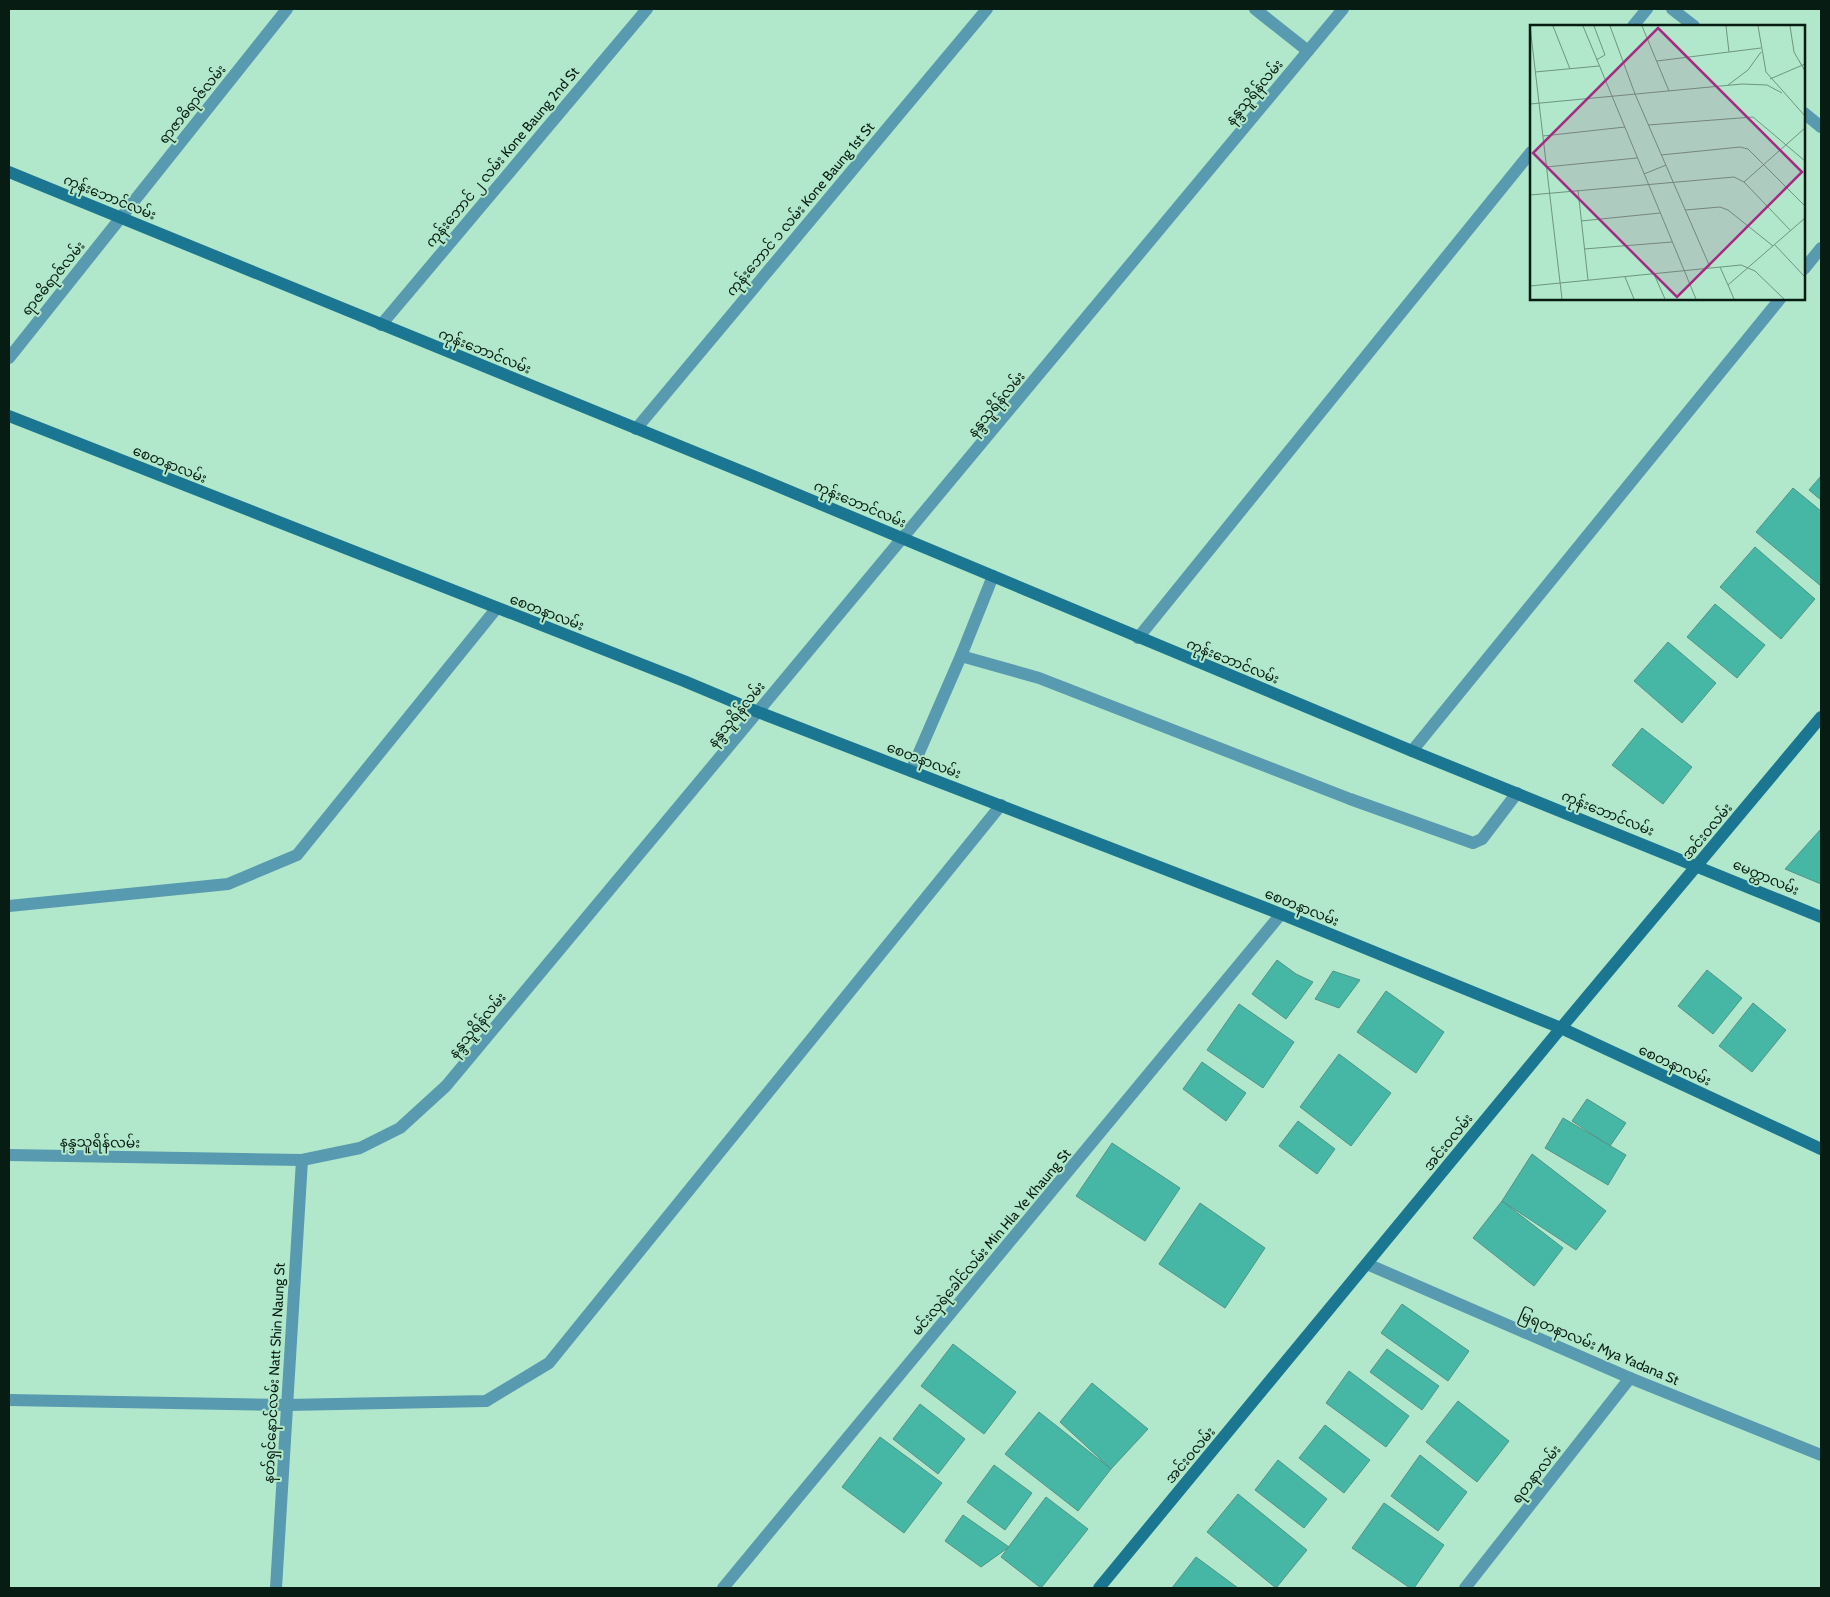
<svg xmlns="http://www.w3.org/2000/svg" width="1830" height="1597" font-family="Cabin,'Noto Sans Myanmar',sans-serif">
<style>
.building{fill:#46b7a5;stroke:#539388}
.lines{fill:none;stroke-linecap:round;stroke-linejoin:round}
.lane{stroke:#589aaf;stroke-width:12}
.street{stroke:#589aaf;stroke-width:12}
.secondary{stroke:#1b7791;stroke-width:12}
.labels{text-anchor:middle;stroke-width:4;stroke-linejoin:round;paint-order:stroke}
.street-label{font-size:14px;fill:#071c12;stroke:#b1e7ca}
.inset-road{fill:none;stroke:#6d9680;stroke-width:1}
.view{fill:#a42c83;fill-opacity:0.15;stroke:#a42c83;stroke-width:2.5}
.inset-edge{fill:none;stroke:#071c12;stroke-width:2.5}
</style>
<rect width="100%" height="100%" fill="#b1e7ca"/>
<!-- building -->
<g class="building">
<polygon points="1821,476 1821,500 1809,490"/>
<polygon points="1793,488 1821,511 1821,586 1756,532"/>
<polygon points="1755,547 1815,599 1781,639 1720,587"/>
<polygon points="1715,604 1765,645 1737,678 1687,637"/>
<polygon points="1668,642 1716,683 1682,723 1634,681"/>
<polygon points="1642,728 1692,767 1663,804 1612,765"/>
<polygon points="1821,829 1821,884 1785,869"/>
<polygon points="1277,960 1296,974 1313,982 1286,1019 1252,994"/>
<polygon points="1707,970 1742,998 1713,1034 1678,1006"/>
<polygon points="1333,971 1360,980 1339,1008 1315,999"/>
<polygon points="1386,991 1444,1032 1416,1073 1357,1032"/>
<polygon points="1753,1003 1786,1030 1752,1072 1719,1046"/>
<polygon points="1239,1004 1294,1042 1263,1088 1207,1050"/>
<polygon points="1339,1054 1391,1093 1351,1146 1300,1107"/>
<polygon points="1202,1062 1246,1093 1226,1121 1183,1089"/>
<polygon points="1587,1099 1626,1123 1610,1146 1572,1121"/>
<polygon points="1563,1118 1626,1155 1608,1185 1545,1148"/>
<polygon points="1298,1121 1335,1149 1317,1174 1279,1146"/>
<polygon points="1112,1143 1180,1188 1145,1241 1076,1196"/>
<polygon points="1532,1154 1606,1211 1576,1250 1502,1201"/>
<polygon points="1502,1201 1563,1248 1534,1286 1473,1238"/>
<polygon points="1200,1203 1265,1248 1225,1308 1159,1264"/>
<polygon points="1402,1304 1469,1351 1448,1381 1381,1333"/>
<polygon points="953,1344 1016,1392 984,1434 921,1386"/>
<polygon points="1387,1349 1439,1386 1422,1410 1370,1372"/>
<polygon points="1349,1371 1409,1416 1386,1447 1326,1403"/>
<polygon points="1092,1383 1148,1429 1111,1469 1060,1422"/>
<polygon points="1458,1401 1509,1441 1477,1482 1426,1442"/>
<polygon points="920,1404 965,1439 938,1474 893,1439"/>
<polygon points="1039,1412 1111,1469 1078,1511 1005,1454"/>
<polygon points="1325,1425 1370,1460 1344,1493 1299,1458"/>
<polygon points="880,1437 942,1483 904,1533 842,1487"/>
<polygon points="1420,1455 1467,1492 1438,1531 1391,1496"/>
<polygon points="1278,1460 1327,1499 1304,1528 1255,1490"/>
<polygon points="994,1465 1032,1493 1005,1530 967,1502"/>
<polygon points="1238,1494 1307,1550 1276,1588 1207,1532"/>
<polygon points="1046,1497 1088,1529 1041,1588 1001,1557"/>
<polygon points="1384,1503 1444,1545 1414,1588 1410,1588 1352,1548"/>
<polygon points="963,1515 1009,1547 981,1567 945,1541"/>
<polygon points="1196,1557 1238,1588 1172,1588"/>
</g>
<g class="lines">
<!-- lane -->
<polyline class="lane" points="961,656 1039,678 1350,799 1473,843 1482,839 1517,793"/>
<!-- street -->
<g class="street">
<polyline points="1255,9 1308,51"/>
<polyline points="1672,9 1694,26"/>
<polyline points="1633,26 1647,9"/>
<polyline points="1804,113 1821,127"/>
<polyline points="1804,269 1821,248"/>
<polyline points="381,325 647,9"/>
<polyline points="9,358 287,9"/>
<polyline points="636,429 987,9"/>
<polyline points="1138,638 1531,152"/>
<polyline points="1412,751 1780,299"/>
<polyline points="911,771 961,656 993,576"/>
<polyline points="9,906 228,884 297,855 496,609"/>
<polyline points="9,1155 302,1160 360,1148 400,1128 446,1086 1343,9"/>
<polyline points="1367,1264 1630,1378 1821,1455"/>
<polyline points="9,1400 287,1405 486,1401 549,1363 1001,805"/>
<polyline points="276,1588 302,1160"/>
<polyline points="723,1588 1281,914"/>
<polyline points="1465,1588 1630,1378"/>
</g>
<!-- secondary -->
<g class="secondary">
<polyline points="9,172 770,483 1412,751 1821,917"/>
<polyline points="9,416 684,681 758,712 1281,914 1561,1028 1821,1149"/>
<polyline points="1099,1588 1561,1028 1821,717"/>
</g>
</g>
<g class="labels">
<!-- street labels -->
<g class="street-label">
<text transform="translate(1254 92) rotate(-50)" y="5">နန္ဒသူရိန်လမ်း</text>
<text transform="translate(192 104) rotate(-51)" y="5">ရာဇာဓိရာဇ်လမ်း</text>
<text transform="translate(502 157) rotate(-50)" y="5">ကုန်းဘောင် ၂ လမ်း Kone Baung 2nd St</text>
<text transform="translate(110 197) rotate(22)" y="5">ကုန်းဘောင်လမ်း</text>
<text transform="translate(800 209) rotate(-50)" y="5">ကုန်းဘောင် ၁ လမ်း Kone Baung 1st St</text>
<text transform="translate(53 278) rotate(-51)" y="5">ရာဇဓိရာဇ်လမ်း</text>
<text transform="translate(485 351) rotate(22)" y="5">ကုန်းဘောင်လမ်း</text>
<text transform="translate(996 404) rotate(-50)" y="5">နန္ဒသူရိန်လမ်း</text>
<text transform="translate(170 464) rotate(22)" y="5">စေတနာလမ်း</text>
<text transform="translate(860 504) rotate(23)" y="5">ကုန်းဘောင်လမ်း</text>
<text transform="translate(547 612) rotate(21)" y="5">စေတနာလမ်း</text>
<text transform="translate(1233 661) rotate(22)" y="5">ကုန်းဘောင်လမ်း</text>
<text transform="translate(736 714) rotate(-50)" y="5">နန္ဒသူရိန်လမ်း</text>
<text transform="translate(924 760) rotate(21)" y="5">စေတနာလမ်း</text>
<text transform="translate(1608 813) rotate(22)" y="5">ကုန်းဘောင်လမ်း</text>
<text transform="translate(1707 831) rotate(-50)" y="5">အင်းဝလမ်း</text>
<text transform="translate(1766 877) rotate(23)" y="5">မေတ္တာလမ်း</text>
<text transform="translate(1302 907) rotate(22)" y="5">စေတနာလမ်း</text>
<text transform="translate(477 1025) rotate(-50)" y="5">နန္ဒသူရိန်လမ်း</text>
<text transform="translate(1675 1065) rotate(25)" y="5">စေတနာလမ်း</text>
<text transform="translate(100 1142) rotate(1)" y="5">နန္ဒသူရိန်လမ်း</text>
<text transform="translate(1448 1142) rotate(-51)" y="5">အင်းဝလမ်း</text>
<text transform="translate(991 1242) rotate(-50)" y="5">မင်းလှရဲခေါင်လမ်း Min Hla Ye Khaung St</text>
<text transform="translate(1599 1347) rotate(23)" y="5">မြရတနာလမ်း Mya Yadana St</text>
<text transform="translate(274 1373) rotate(-87)" y="5">နတ်ရှင်နောင်လမ်း Natt Shin Naung St</text>
<text transform="translate(1190 1455) rotate(-50)" y="5">အင်းဝလမ်း</text>
<text transform="translate(1536 1474) rotate(-52)" y="5">ရတနာလမ်း</text>
</g>
</g>
<!-- overview -->
<g transform="translate(1530 25)">
<rect width="275" height="275" fill="#b1e7ca"/>
<path class="inset-road" d="M0,1L32,274M23,1L40,44M53,1L166,274M64,1L75,30L66,35M80,1L105,69L180,242M112,1L139,66M196,1L199,27M228,1L236,47L275,91M260,1L264,27L275,46M127,36L231,23M5,47L69,41M240,54L275,39M198,60L218,45L231,27M0,79L212,59L237,60L252,68M118,100L223,92L275,136M13,111L95,102M131,130L210,122L218,124L275,181M16,142L107,133M114,149L136,140M214,157L275,103M48,165L58,255M0,170L204,152L214,157L261,206M155,185L190,182L198,185L243,221M51,196L130,188M245,220L275,252M54,224L142,217M190,242L198,260M124,249L135,274M95,252L104,274M0,261L211,240L225,246L254,274M204,274L198,260L275,193"/>
<path class="view" d="M128,3L272,147L147,272L3,128Z"/>
<rect width="275" height="275" class="inset-edge"/>
</g>
<!-- border -->
<rect width="1830" height="1597" fill="none" stroke="#071c12" stroke-width="20"/>
</svg>
